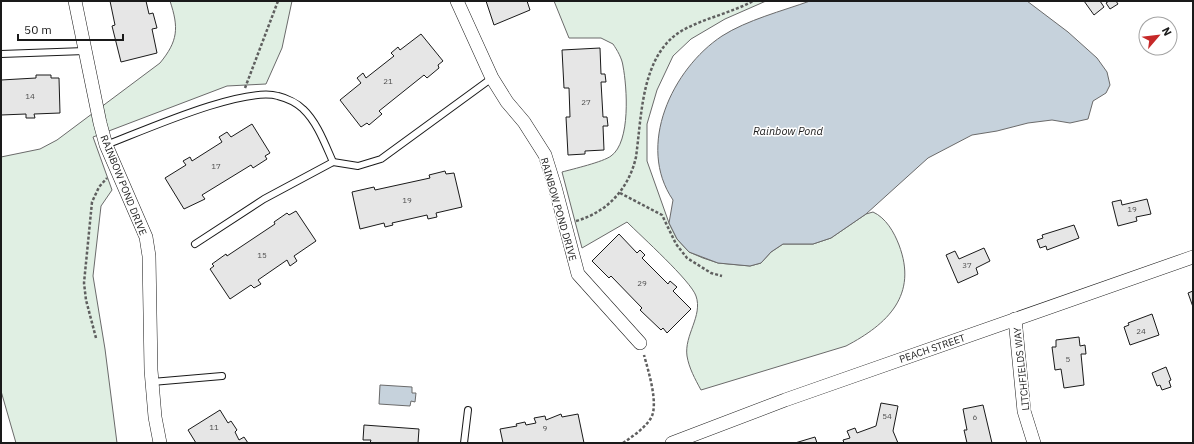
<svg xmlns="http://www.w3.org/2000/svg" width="1194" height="444" font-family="'IBM Plex Sans',sans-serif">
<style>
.green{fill:#e0efe3;stroke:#6a6a6a}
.water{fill:#c6d2dc;stroke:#6a6a6a}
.building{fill:#e6e6e6;stroke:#1a1a1a}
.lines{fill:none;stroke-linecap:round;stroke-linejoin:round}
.lane-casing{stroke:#1a1a1a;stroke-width:8}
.street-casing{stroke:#1a1a1a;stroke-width:14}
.path{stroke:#5f5f5f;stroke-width:2.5;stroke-dasharray:3 2;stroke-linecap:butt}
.lane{stroke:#fff;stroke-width:6}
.street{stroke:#fff;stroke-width:13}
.labels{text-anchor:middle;stroke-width:3;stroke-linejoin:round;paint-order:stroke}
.number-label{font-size:8px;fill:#4d4d4d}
.street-label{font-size:10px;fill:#1a1a1a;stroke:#fff}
.water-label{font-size:11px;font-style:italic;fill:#1a1a1a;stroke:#fff}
</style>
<rect width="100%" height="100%" fill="#fff"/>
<!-- green -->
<g class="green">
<path d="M170,1H292L282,48L266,84L227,86L93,137L112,190L101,206L93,276L105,349L117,443H16L1,391V157L40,149L57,140L160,63C178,41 179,28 170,1Z"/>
<path d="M554,1H766L725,19L691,39L673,56L657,90L647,124V161L669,223L677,239L689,252L703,258L718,263L750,266L761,263L771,252L783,244H813L831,238L866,214L873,212C886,218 894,232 899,245C918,295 888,324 846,346L701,390C695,379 689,368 687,356C684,335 703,316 696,296C691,281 641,236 627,222L582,248L562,172C573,169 603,162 611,156C631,142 627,87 623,66C622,58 617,50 613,44L601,38H569Z"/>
</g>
<!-- water -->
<g class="water">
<path d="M810,1H1027L1068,32L1097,58L1107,72L1110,85L1106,93L1093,101L1088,119L1070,123L1052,120L1028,123L997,131L972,135L928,158L866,214L831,238L813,244H783L771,252L761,263L750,266L718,263L689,252L677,239L669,223L673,200C636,146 672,69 722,36C747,20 782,11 810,1Z"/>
<polygon points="380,385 412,387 412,393 416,393 415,402 411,401 410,406 379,404"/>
</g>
<!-- building -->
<g class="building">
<polygon points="110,1 146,1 149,14 153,13 157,28 152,29 157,53 121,62 112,26 115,25"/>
<polygon points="486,1 527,1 530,10 494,25"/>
<polygon points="1084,1 1100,1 1104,7 1094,15"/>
<polygon points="1109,1 1116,1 1118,4 1110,9 1106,3"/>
<polygon points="421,34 443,61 438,65 439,68 427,78 424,75 379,111 382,114 369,125 367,123 361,127 340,100 361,83 357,78 363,73 366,78 394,56 391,53 398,47 400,50"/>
<polygon points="600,48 601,74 605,74 606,82 601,82 603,117 607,117 608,126 603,126 604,150 585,151 585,154 568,155 566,117 570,117 569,88 564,88 562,50"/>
<polygon points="36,75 51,75 51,78 59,78 60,113 34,114 35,118 26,118 26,114 1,115 1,80 36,78"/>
<polygon points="252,124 270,153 265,156 267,159 253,168 251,165 202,195 205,199 184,209 165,178 186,165 183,161 190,157 192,161 222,142 219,137 227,132 231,137"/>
<polygon points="445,171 446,174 454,173 462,207 436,213 437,217 428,219 427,215 392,223 393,225 385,227 384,223 360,229 352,192 374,187 375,190 430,178 429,175"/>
<polygon points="1147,199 1151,214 1136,217 1137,221 1118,226 1112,202 1121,200 1122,205"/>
<polygon points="296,211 316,241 294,256 297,261 290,266 287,260 258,280 261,284 254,288 251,285 230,299 210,269 214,266 212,264 226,254 227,256 275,224 274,222 287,213 289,215"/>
<polygon points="1074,225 1079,238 1047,250 1046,246 1040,248 1037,240 1043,238 1042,235"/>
<polygon points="619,234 637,253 640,250 645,255 642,258 668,284 670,281 677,287 673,291 691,309 667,333 663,328 661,330 640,310 642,308 611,276 609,278 592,261"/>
<polygon points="984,248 990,261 976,268 978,274 958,283 946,255 955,251 959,259"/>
<polygon points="1193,291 1193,307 1188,293"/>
<polygon points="1152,314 1159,335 1130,345 1124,327 1129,325 1128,323"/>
<polygon points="1079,337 1080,346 1085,345 1086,354 1081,354 1084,385 1064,388 1061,369 1055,370 1052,347 1056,347 1056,340"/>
<polygon points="1166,367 1171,380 1169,381 1171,387 1162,390 1160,385 1157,386 1152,373"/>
<polygon points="881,403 898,406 893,431 898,443 844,443 843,440 850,438 847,431 855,428 857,433 876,426"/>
<polygon points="983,405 992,443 967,443 964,430 967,430 963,409"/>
<polygon points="220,410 228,423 231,421 237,430 235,432 239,440 244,437 248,443 196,443 188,430"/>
<polygon points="561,414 562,417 578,414 584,443 503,443 500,429 517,426 516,424 525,422 526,425 536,423 534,418 545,416 546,420"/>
<polygon points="364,425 419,429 418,443 370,443 371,440 363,440"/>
<polygon points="815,437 817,443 795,443"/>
</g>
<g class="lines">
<defs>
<g id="lane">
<polyline points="1,54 85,51"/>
<path d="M106,145C143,131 243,86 278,96C286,98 297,103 303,109C317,122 325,144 333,162"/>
<polyline points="195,244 264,199 333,162 358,166 381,159 492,78"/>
<polyline points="152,382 222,376"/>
<polyline points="464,443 468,410"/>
</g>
<g id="street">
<polyline points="75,1 100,123 106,145 146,237 149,256 151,370 155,417 160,443"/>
<polyline points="457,1 492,78 507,102 524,122 545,155 555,187 578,274 640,343"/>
<polyline points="1015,319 1024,411 1034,443"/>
<polyline points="672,443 785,400 1193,257"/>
</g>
</defs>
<!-- lane casing -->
<use href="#lane" class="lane-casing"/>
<!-- street casing -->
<use href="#street" class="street-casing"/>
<!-- path -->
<g class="path">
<polyline points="245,88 278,1"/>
<polyline points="620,193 662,215 676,244 687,258 711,273 722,276"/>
<path d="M576,221C608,212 629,188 636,157C642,114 641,54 683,30C705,18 731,13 753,1"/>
<polyline points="96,338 86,300 84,283 92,202 99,187 107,178"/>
<path d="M623,443C633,436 644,429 651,418C659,404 648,370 644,355"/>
</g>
<!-- lane -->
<use href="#lane" class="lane"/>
<!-- street -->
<use href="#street" class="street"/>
</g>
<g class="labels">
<!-- number labels -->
<g class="number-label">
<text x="388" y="84">21</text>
<text x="30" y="99">14</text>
<text x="586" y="105">27</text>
<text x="216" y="169">17</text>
<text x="407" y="203">19</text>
<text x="1132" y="212">19</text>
<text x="262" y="258">15</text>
<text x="967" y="268">37</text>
<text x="642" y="286">29</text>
<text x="1141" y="334">24</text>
<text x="1068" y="362">5</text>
<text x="887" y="419">54</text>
<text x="975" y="420">6</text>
<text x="214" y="430">11</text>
<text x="545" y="431">9</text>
</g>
<!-- street labels -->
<g class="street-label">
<text transform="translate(124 185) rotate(68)" y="4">RAINBOW POND DRIVE</text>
<text transform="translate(559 209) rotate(74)" y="4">RAINBOW POND DRIVE</text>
<text transform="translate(932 348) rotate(-19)" y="4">PEACH STREET</text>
<text transform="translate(1021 369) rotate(-96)" y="4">LITCHFIELDS WAY</text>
</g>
<!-- water labels -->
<g class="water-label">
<text x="788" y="135">Rainbow Pond</text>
</g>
</g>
<!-- border -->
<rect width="1194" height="444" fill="none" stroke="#1a1a1a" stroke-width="4"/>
<!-- north arrow -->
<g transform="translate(1158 36) rotate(62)"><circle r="19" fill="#ffffff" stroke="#a3a3a3"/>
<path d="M0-3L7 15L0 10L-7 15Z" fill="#c62828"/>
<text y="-6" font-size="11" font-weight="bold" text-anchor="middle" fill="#1a1a1a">N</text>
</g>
<!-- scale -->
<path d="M18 34v6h105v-6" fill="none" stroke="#1a1a1a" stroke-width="2"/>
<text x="24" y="34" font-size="12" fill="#1a1a1a" stroke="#ffffff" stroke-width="3" paint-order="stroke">50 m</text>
</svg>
